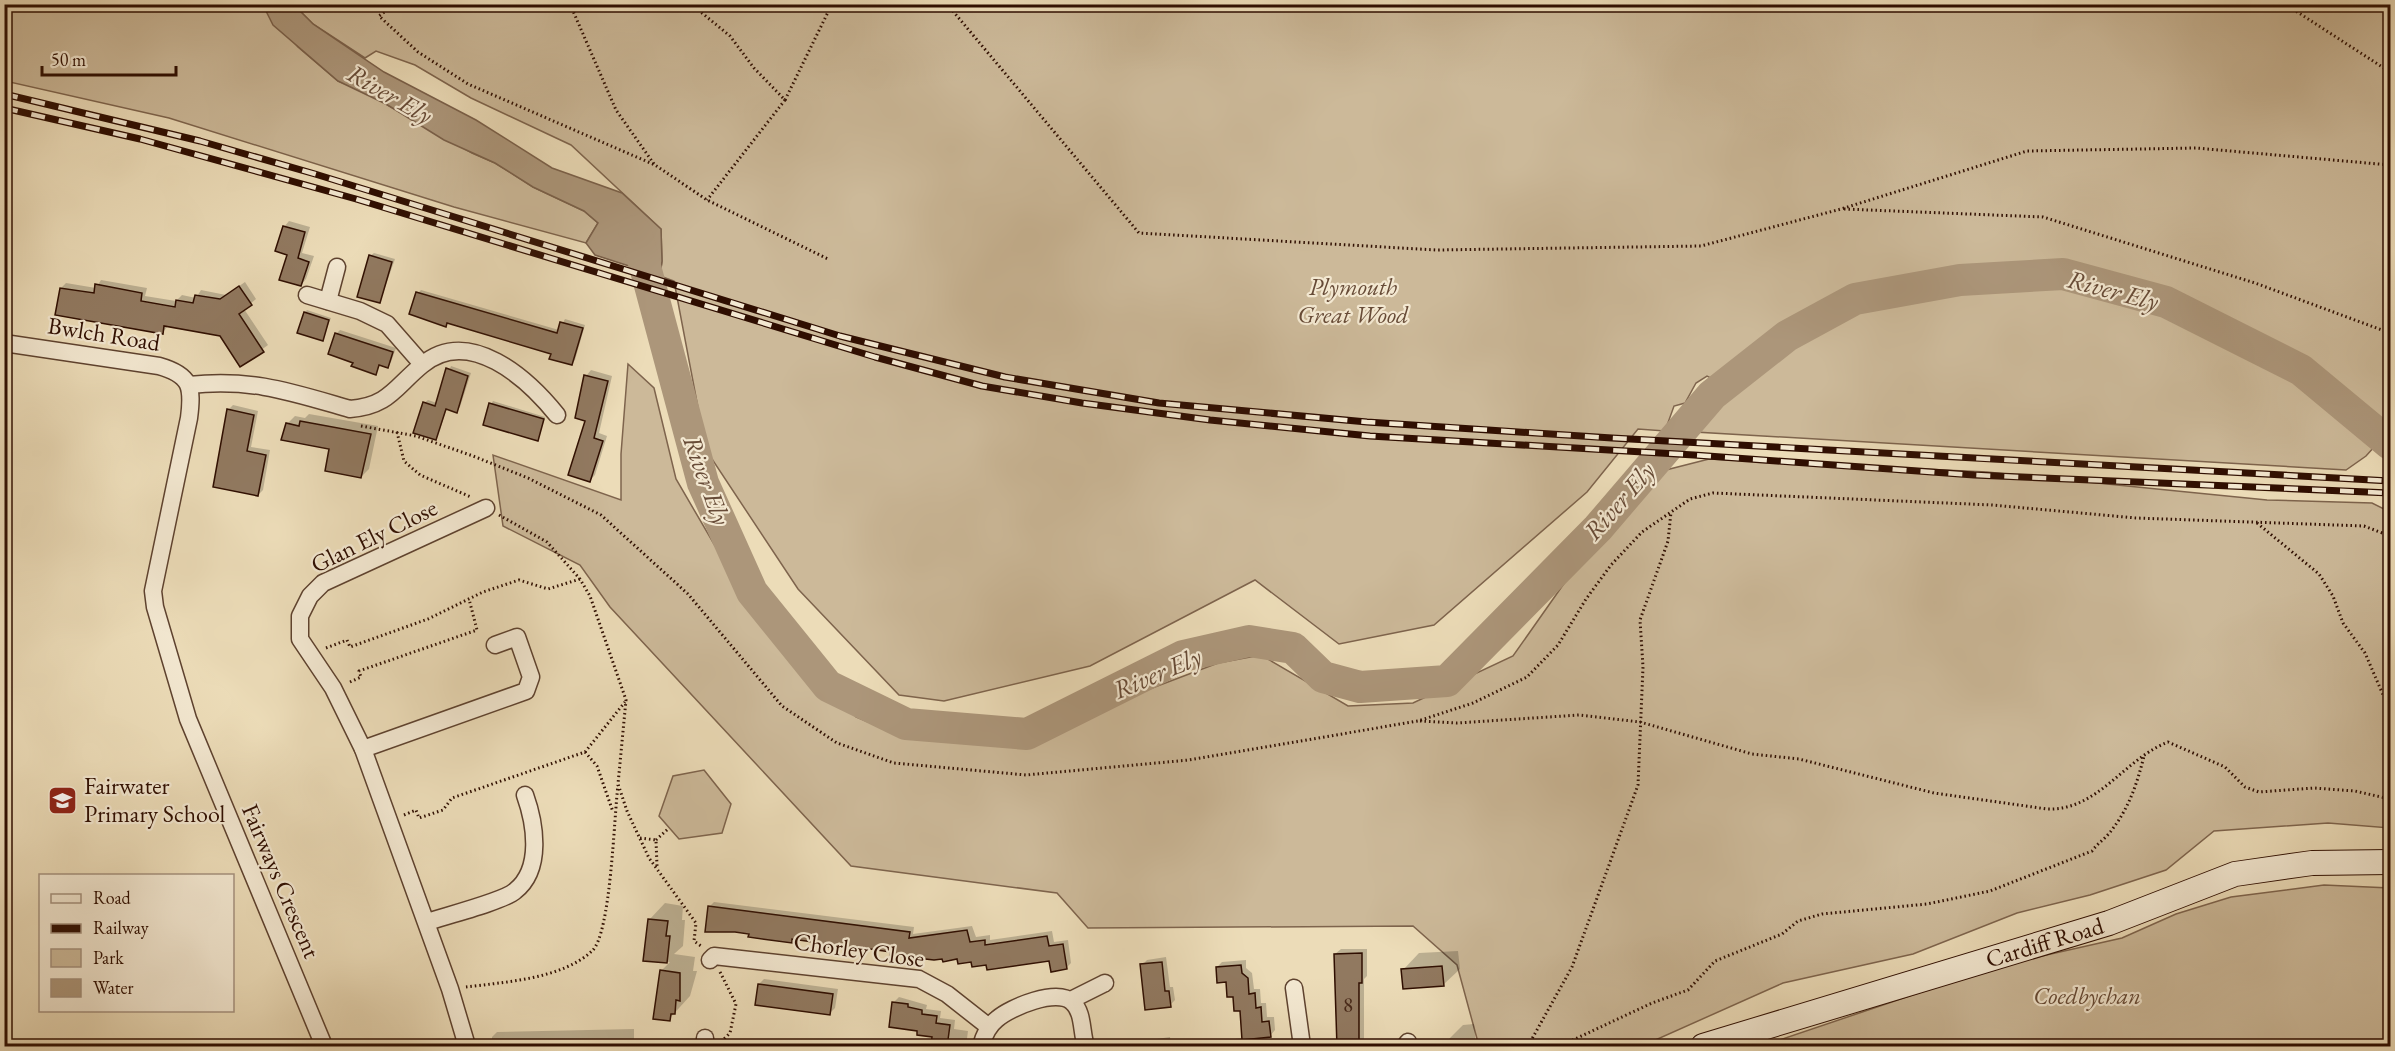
<svg xmlns="http://www.w3.org/2000/svg" width="2395" height="1051" font-family="'EB Garamond',serif">
<style>
.green{fill:#ccb999;stroke:#7e644d;stroke-width:1.5}
.water{fill:#ac967a;stroke:#7a604a;stroke-width:1.5}
.shadow{fill:#0003}
.lines{fill:none;stroke-linecap:round;stroke-linejoin:round}
.river{stroke:#ac967a;stroke-width:32}
.building{fill:#917960;stroke:#2f0e01;stroke-width:1.5}
.street-casing{stroke:#5e422f;stroke-width:19}
.secondary-casing{stroke:#2f0e01;stroke-width:26}
.path{stroke:#2f0e01;stroke-width:3;stroke-dasharray:1.5 3;stroke-linecap:butt}
.street{stroke:#f3e8d1;stroke-width:16}
.secondary{stroke:#f3e8d1;stroke-width:24}
.rail-casing{stroke:#2f0e01;stroke-width:7}
.rail{stroke:#f3e8d1;stroke-width:4.5;stroke-dasharray:14;stroke-linecap:butt}
.labels{text-anchor:middle;stroke-width:4.5;stroke-linejoin:round;paint-order:stroke}
.number-label{font-size:21px;fill:#482919}
.park-label{font-size:24px;font-style:italic;fill:#664a36;stroke:#f3e8d1}
.street-label{font-size:24px;fill:#2f0e01;stroke:#f3e8d1}
.poi-label{font-size:24px;fill:#2f0e01;stroke:#f3e8d1;text-anchor:start}
.water-label{font-size:26px;font-style:italic;fill:#674b37;stroke:#f3e8d1}
</style>
<rect width="100%" height="100%" fill="#ecdcb8"/>
<filter id="stains"><feTurbulence type="fractalNoise" baseFrequency=".00333" numOctaves="4"/><feColorMatrix values="0 0 0 0 .2 0 0 0 0 .09 0 0 0 0 .02 0 0 0 .5 -.17"/></filter>
<radialGradient id="worn" r=".72"><stop offset=".6" stop-color="#630" stop-opacity="0"/><stop offset="1" stop-color="#630" stop-opacity=".3"/></radialGradient>
<!-- green -->
<g class="green">
<polygon points="4,5 263,5 298,47 338,81 363,91 472,153 495,163 533,187 584,211 598,223 586,243 454,207 169,118 5,81"/>
<polygon points="294,5 2390,5 2390,447 2375,446 2366,456 2346,470 1695,432 1709,392 1717,381 1707,376 1696,383 1685,403 1674,406 1665,431 1638,429 1587,492 1434,625 1339,644 1255,580 1090,666 944,701 899,695 798,589 706,450 674,281 660,276 662,261 661,229 571,145 471,98 415,65 376,51 365,58 313,24"/>
<polygon points="628,364 654,388 676,479 714,544 761,612 812,663 856,717 904,737 963,732 1004,740 1060,723 1218,663 1261,655 1348,706 1413,703 1513,656 1577,565 1586,546 1662,471 1709,459 1987,472 2267,500 2372,503 2390,512 2390,828 2328,823 2214,831 2166,870 2090,895 2017,913 1913,954 1783,983 1642,1046 1479,1046 1457,965 1413,926 1088,928 1057,893 851,866 610,607 580,565 503,526 493,455 621,500 621,454"/>
<polygon points="704,770 731,804 722,833 679,839 659,816 673,776"/>
<polygon points="2324,885 2390,888 2390,1046 1762,1046 1998,966 2122,938 2176,914 2231,897"/>
</g>
<!-- water -->
<polygon class="water" points="263,5 294,5 313,24 384,72 476,120 552,168 622,193 661,229 662,261 660,276 595,255 586,243 598,223 584,211 533,187 495,163 444,140 386,104 338,81 273,25"/>
<!-- shadow -->
<g class="shadow">
<polygon points="289,221 310,227 302,253 314,256 306,279 301,285 289,254 284,227"/>
<polygon points="374,253 395,259 380,302 370,256"/>
<polygon points="101,280 147,288 145,296 176,301 182,295 196,298 201,290 226,295 245,282 256,299 244,309 268,345 241,365 221,334 168,326 163,332 61,288 66,283 96,288"/>
<polygon points="421,290 559,330 565,319 585,325 575,360 571,364 552,353 448,322 445,325 418,293"/>
<polygon points="307,310 331,318 322,340 305,312"/>
<polygon points="340,330 396,348 391,362 387,366 381,364 375,373 355,362 336,334"/>
<polygon points="451,366 471,373 460,407 456,411 447,408 436,439 424,403 428,400 437,403"/>
<polygon points="591,370 612,376 599,433 607,436 595,475 590,480 586,376"/>
<polygon points="493,401 545,417 539,437 537,439 491,404"/>
<polygon points="233,405 258,411 251,447 270,450 263,490 258,495 228,410"/>
<polygon points="309,414 378,426 369,469 361,477 331,448 287,424 295,416 305,418"/>
<polygon points="714,902 914,927 913,934 972,926 976,937 990,935 990,940 1052,931 1054,942 1068,940 1071,963 1066,968 1050,959 988,963 865,947 863,950 795,938 791,941 709,907"/>
<polygon points="665,903 683,906 682,920 685,920 683,946 674,954 695,957 693,971 697,971 690,996 669,1019 661,971 670,962 644,959 649,920"/>
<polygon points="1341,949 1367,949 1367,976 1364,979 1364,1046 1339,1046 1335,954"/>
<polygon points="1458,951 1460,969 1443,985 1403,970 1419,953"/>
<polygon points="1166,957 1170,987 1173,987 1175,1000 1170,1005 1142,965 1147,960"/>
<polygon points="1246,960 1246,968 1252,973 1254,989 1260,989 1261,1003 1266,1003 1267,1017 1274,1017 1275,1030 1270,1036 1245,1038 1246,1046 1220,1046 1225,1040 1243,1038 1241,1009 1217,967 1222,962"/>
<polygon points="764,979 838,989 835,1008 830,1013 759,984"/>
<polygon points="899,997 927,1005 926,1009 941,1011 940,1018 955,1020 954,1029 968,1031 966,1046 947,1046 933,1036 919,1030 894,1002"/>
<polygon points="1474,1024 1476,1046 1447,1046 1447,1041 1463,1025"/>
<polygon points="634,1029 634,1046 492,1046 492,1037 497,1032"/>
<polygon points="1170,1037 1171,1046 1145,1046 1150,1040"/>
</g>
<g class="lines">
<!-- river -->
<polyline class="river" points="634,231 636,233 703,483 752,592 828,686 906,724 1027,734 1183,656 1249,641 1293,648 1323,677 1360,687 1447,681 1598,528 1712,395 1787,336 1855,299 1960,280 2063,274 2166,302 2301,370 2390,444"/>
</g>
<!-- building -->
<g class="building">
<polygon points="283,226 305,232 298,258 309,262 301,286 279,280 287,255 275,251"/>
<polygon points="369,255 392,262 380,303 357,297"/>
<polygon points="95,284 142,293 141,301 175,307 176,300 193,303 195,295 220,299 239,286 252,305 239,314 264,352 240,367 220,336 164,326 163,334 55,315 60,288 94,293"/>
<polygon points="416,292 557,333 560,322 583,328 572,365 549,359 551,354 447,323 446,327 409,314"/>
<polygon points="304,312 329,320 323,341 297,333"/>
<polygon points="335,333 393,352 388,368 379,365 376,375 351,366 353,363 328,354"/>
<polygon points="446,368 468,376 457,413 446,409 436,440 413,433 423,402 435,406"/>
<polygon points="584,375 608,381 594,438 603,441 590,482 568,475 585,421 575,418"/>
<polygon points="489,403 544,419 538,441 483,425"/>
<polygon points="227,409 254,415 247,451 266,455 258,496 213,487"/>
<polygon points="300,421 371,434 361,478 325,471 329,449 281,440 286,423 299,426"/>
<polygon points="708,906 910,932 909,938 967,930 970,942 985,940 985,945 1047,936 1049,946 1063,944 1067,969 1051,972 1049,961 987,970 986,965 972,967 971,962 958,964 957,959 943,962 942,959 934,960 890,955 891,952 877,950 864,948 863,951 820,946 820,943 792,939 792,943 748,937 749,934 735,932 705,932"/>
<polygon points="648,919 668,921 666,936 670,936 667,963 643,961"/>
<polygon points="1362,953 1362,983 1359,983 1359,1047 1337,1047 1334,954"/>
<polygon points="1162,962 1165,991 1169,991 1171,1007 1145,1010 1140,964"/>
<polygon points="1241,965 1242,973 1248,978 1249,994 1255,993 1256,1008 1261,1007 1262,1022 1269,1021 1271,1037 1242,1040 1240,1011 1234,1011 1233,997 1227,997 1226,982 1217,983 1216,967"/>
<polygon points="1442,966 1444,986 1403,989 1401,969"/>
<polygon points="660,970 680,973 680,1001 676,1000 675,1014 671,1014 670,1021 653,1019"/>
<polygon points="758,984 833,994 830,1015 755,1005"/>
<polygon points="892,1002 908,1004 908,1007 922,1010 922,1014 937,1016 936,1023 950,1025 947,1047 931,1044 932,1037 917,1035 917,1031 889,1027"/>
</g>
<g class="lines">
<defs>
<g id="street">
<polyline points="307,295 360,311 387,324 422,364"/>
<polyline points="328,301 337,267"/>
<path d="M4,343L159,366C191,375 193,387 189,418L153,591L155,607L188,719L324,1046"/>
<path d="M189,385C252,378 291,392 350,409C389,406 395,387 422,365C469,325 528,379 557,415"/>
<polyline points="363,749 526,691 531,677 517,637 495,645"/>
<path d="M427,922C445,916 504,901 515,891C543,869 535,823 525,795"/>
<polyline points="710,960 714,956 919,979 947,994 989,1027"/>
<polyline points="1294,988 1302,1046"/>
<polyline points="1071,1000 1105,983"/>
<polyline points="705,1038 705,1046"/>
<polyline points="467,1046 450,989 363,749 333,688 300,639 300,616 310,596 323,583 486,508"/>
<path d="M981,1046C984,1035 988,1026 997,1019C1011,1007 1057,988 1072,1002C1084,1012 1081,1033 1086,1046"/>
<polyline points="1405,1046 1408,1042"/>
</g>
<g id="secondary">
<path id="s1" d="M1703,1046L2109,923L2235,874L2312,863L2390,862"/>
</g>
</defs>
<!-- street casing -->
<use href="#street" class="street-casing"/>
<!-- secondary casing -->
<use href="#secondary" class="secondary-casing"/>
<!-- path -->
<g class="path">
<polyline points="395,4 379,16 418,52 468,84 655,165 707,200 828,259"/>
<polyline points="570,4 616,110 654,164"/>
<polyline points="691,4 730,36 754,68 785,100 707,200"/>
<polyline points="947,4 1139,233 1436,250 1701,246 1841,209 2027,151 2196,148 2390,165"/>
<polyline points="2285,4 2390,72"/>
<polyline points="785,100 832,4"/>
<polyline points="1844,209 2043,217 2255,283 2390,333"/>
<polyline points="361,426 416,436 473,456 528,478 601,515 688,594 782,706 837,743 894,763 1026,775 1189,760 1418,721 1473,703 1527,677 1558,645 1586,599 1611,565 1642,532 1690,499 1713,493 1992,505 2136,518 2364,526 2390,536"/>
<polyline points="397,432 404,461 420,475 471,497"/>
<polyline points="499,515 547,542 580,579 590,596 626,700 618,784 627,811 649,858 696,923 694,941 701,946"/>
<polyline points="2257,523 2319,574 2333,596 2343,623 2365,653 2390,711"/>
<polyline points="326,648 347,640 350,647 428,619 483,592 519,580 548,589 580,579"/>
<polyline points="350,682 361,677 359,671 477,630 469,599"/>
<path d="M1420,721L1457,723L1579,715L1640,722L1752,754L1799,759L1934,793L2047,809C2098,811 2124,759 2168,742L2225,767L2245,787L2259,792L2314,788L2355,791L2390,799"/>
<polyline points="585,752 597,766 613,812"/>
<polyline points="404,815 416,810 419,818 443,810 452,798 585,752 625,702"/>
<polyline points="640,838 656,840 657,866"/>
<polyline points="656,840 669,828"/>
<polyline points="720,972 736,1004 730,1033 722,1041"/>
<path d="M466,987C505,982 562,979 592,951C611,934 614,816 618,785"/>
<polyline points="1528,1046 1572,967 1638,785 1643,667 1640,620 1668,541 1671,512"/>
<path d="M1560,1046L1652,1003L1688,990L1715,961L1782,934L1798,921L1822,914L1927,904L1990,891L2092,851C2098,843 2106,838 2111,831C2129,808 2137,784 2144,756"/>
</g>
<!-- street -->
<use href="#street" class="street"/>
<!-- secondary -->
<use href="#secondary" class="secondary"/>
<defs>
<g id="rail">
<polyline points="4,94 200,141 315,174 840,336 1005,377 1159,403 1367,422 1612,438 2390,481"/>
<polyline points="4,108 140,139 356,199 875,357 982,386 1082,403 1210,420 1370,436 1694,455 1974,475 2390,493"/>
</g>
</defs>
<!-- rail casing -->
<use href="#rail" class="rail-casing"/>
<!-- rail -->
<use href="#rail" class="rail"/>
</g>
<!-- icons -->
<defs>
<symbol id="school-square" viewBox="-11 -11 22 22"><rect x="-9" y="-9" width="18" height="18" rx="4" fill="#8f2418" stroke="#f3e8d1"/><path d="M0-5L7-2L0 1L-7-2ZM-4 1L0 2.5L4 1V4Q0 6-4 4Z" fill="#fff"/></symbol>
</defs>
<g fill-rule="evenodd">
<use href="#school-square" x="46" y="784" width="33" height="33"/>
</g>
<g class="labels">
<!-- number labels -->
<g class="number-label">
<text x="1348" y="1012">8</text>
</g>
<!-- park labels -->
<g class="park-label">
<text x="1353" y="295">Plymouth<tspan x="1353" dy="28">Great Wood</tspan></text>
<text x="2087" y="1004">Coedbychan</text>
</g>
<!-- street labels -->
<g class="street-label">
<text transform="translate(104 334) rotate(9)" y="8">Bwlch Road</text>
<text transform="translate(374 536) rotate(-26)" y="8">Glan Ely Close</text>
<text transform="translate(281 881) rotate(67)" y="8">Fairways Crescent</text>
<text dy="8" stroke="none"><textPath href="#s1" startOffset="357">Cardiff Road</textPath></text>
<text transform="translate(859 950) rotate(8)" y="8">Chorley Close</text>
</g>
<!-- poi labels -->
<g class="poi-label">
<text x="84" y="794">Fairwater<tspan x="84" dy="28">Primary School</tspan></text>
</g>
<!-- water labels -->
<g class="water-label">
<text transform="translate(390 94) rotate(30)" y="9">River Ely</text>
<text transform="translate(2113 290) rotate(15)" y="9">River Ely</text>
<text transform="translate(707 480) rotate(70)" y="9">River Ely</text>
<text transform="translate(1619 501) rotate(-49)" y="9">River Ely</text>
<text transform="translate(1157 673) rotate(-23)" y="9">River Ely</text>
</g>
</g>
<!-- margin -->
<rect width="2395" height="1051" fill="none" stroke="#ecdcb8" stroke-width="24"/>
<rect x="6" y="6" width="2383" height="1039" fill="none" stroke="#2f0e01" stroke-width="3"/>
<rect x="12" y="12" width="2371" height="1027" fill="none" stroke="#2f0e01" stroke-width="1.5"/>
<!-- legend -->
<rect x="39" y="874" width="195" height="138" fill="#f3e8d1" stroke="#a5917e" stroke-width="1.5"/>
<rect x="51" y="894" width="30" height="9" fill="#f3e8d1" stroke="#a5917e" stroke-width="1.5"/>
<text x="93" y="904" font-size="18" fill="#2f0e01">Road</text>
<rect x="51" y="924" width="30" height="9" fill="#2f0e01" stroke="#a5917e" stroke-width="1.5"/>
<text x="93" y="934" font-size="18" fill="#2f0e01">Railway</text>
<rect x="51" y="949" width="30" height="18" fill="#ccb999" stroke="#a5917e" stroke-width="1.5"/>
<text x="93" y="964" font-size="18" fill="#2f0e01">Park</text>
<rect x="51" y="979" width="30" height="18" fill="#ac967a" stroke="#a5917e" stroke-width="1.5"/>
<text x="93" y="994" font-size="18" fill="#2f0e01">Water</text>
<!-- scale -->
<path d="M42 66v9h134v-9" fill="none" stroke="#2f0e01" stroke-width="3"/>
<text x="51" y="66" font-size="18" fill="#2f0e01" stroke="#f3e8d1" stroke-width="4.5" paint-order="stroke">50 m</text>
<rect width="100%" height="100%" filter="url(#stains)"/>
<rect width="100%" height="100%" fill="url(#worn)"/>
</svg>
